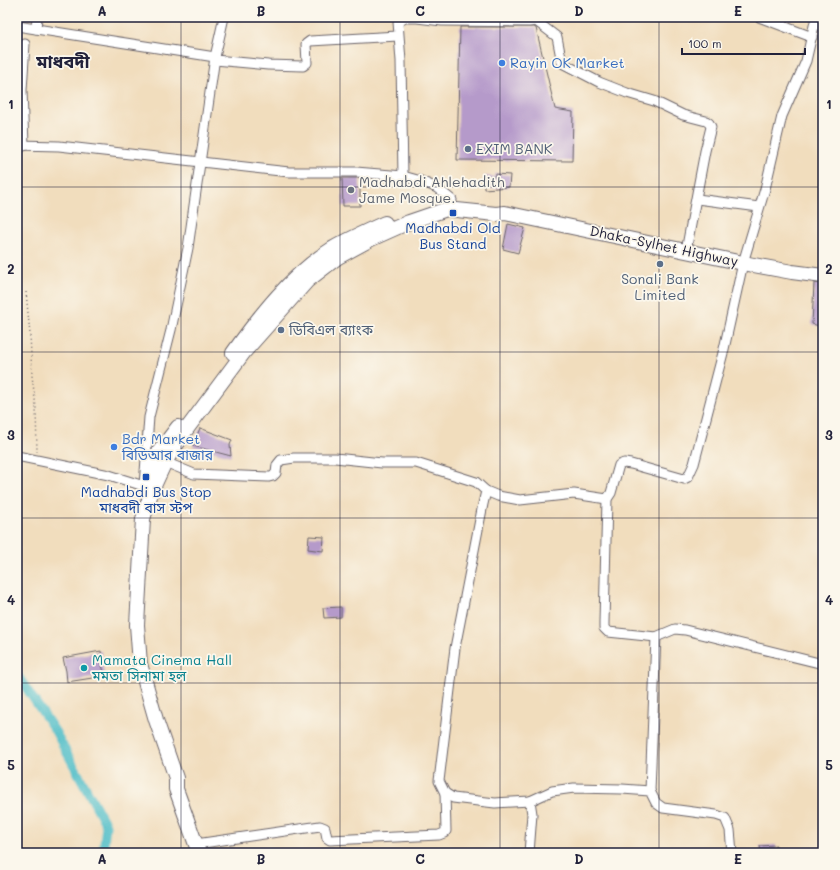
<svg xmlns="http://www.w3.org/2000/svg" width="840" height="870" font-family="Mali,'Noto Sans Bengali',sans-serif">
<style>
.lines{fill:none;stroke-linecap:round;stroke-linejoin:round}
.canal{stroke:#4fbdc7;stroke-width:9}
.building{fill:#b59aca}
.minor-casing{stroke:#6a6368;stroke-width:11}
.highway-casing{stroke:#6a6368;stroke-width:16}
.path{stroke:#6a6368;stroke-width:1.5;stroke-dasharray:1 3;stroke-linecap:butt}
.minor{stroke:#fff;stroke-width:9}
.highway{stroke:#fff;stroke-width:14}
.grid{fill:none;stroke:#22223b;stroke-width:1;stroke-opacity:0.55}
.shop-dot{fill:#3f7fe0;stroke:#fbf7ec;stroke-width:1.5}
.service-dot{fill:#5c6f8a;stroke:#fbf7ec;stroke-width:1.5}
.worship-dot{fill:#6b7280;stroke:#fbf7ec;stroke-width:1.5}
.transit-dot{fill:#1a4fb4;stroke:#fbf7ec;stroke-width:1.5}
.culture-dot{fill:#0f9aa8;stroke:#fbf7ec;stroke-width:1.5}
.labels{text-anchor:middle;stroke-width:3.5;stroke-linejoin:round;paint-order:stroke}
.shop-label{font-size:14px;fill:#366cbe;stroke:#fbf7ec;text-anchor:start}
.service-label{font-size:14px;fill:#4e5e75;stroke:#fbf7ec;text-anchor:start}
.worship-label{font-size:14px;fill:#5b616d;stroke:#fbf7ec;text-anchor:start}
.transit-label{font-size:14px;fill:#164399;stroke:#fbf7ec}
.street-label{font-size:14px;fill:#22223b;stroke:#fbf7ec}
.culture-label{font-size:14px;fill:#0d838f;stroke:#fbf7ec;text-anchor:start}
.district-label{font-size:18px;font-weight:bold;fill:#22223b;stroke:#fbf7ec}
.neatline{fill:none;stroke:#22223b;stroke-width:1.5}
.grid-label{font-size:13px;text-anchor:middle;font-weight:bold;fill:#22223b}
</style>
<rect width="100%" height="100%" fill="#fbf7ec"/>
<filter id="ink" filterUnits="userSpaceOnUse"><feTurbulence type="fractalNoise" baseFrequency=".025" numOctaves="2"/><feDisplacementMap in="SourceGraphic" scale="8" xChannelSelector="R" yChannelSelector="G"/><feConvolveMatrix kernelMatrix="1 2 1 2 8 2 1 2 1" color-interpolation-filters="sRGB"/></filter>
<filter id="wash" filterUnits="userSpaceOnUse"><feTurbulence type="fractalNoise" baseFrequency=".012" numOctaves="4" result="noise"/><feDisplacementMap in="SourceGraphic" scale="16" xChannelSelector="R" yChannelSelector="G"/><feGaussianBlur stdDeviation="0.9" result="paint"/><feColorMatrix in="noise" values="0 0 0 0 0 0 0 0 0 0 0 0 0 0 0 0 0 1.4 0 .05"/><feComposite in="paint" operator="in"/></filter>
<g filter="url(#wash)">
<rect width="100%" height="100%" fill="#f1ddbd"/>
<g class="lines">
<!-- canal -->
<polyline class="canal" points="17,673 18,676 55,731 106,825 103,853"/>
</g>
<g id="blocks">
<!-- building -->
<g class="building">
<polygon points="460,27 534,27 536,28 555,109 573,112 572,161 457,160"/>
<polygon points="495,174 510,175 509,187 484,189 484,176 495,177"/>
<polygon points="342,178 360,178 360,206 343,206"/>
<polygon points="508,224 525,228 518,253 503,249"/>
<polygon points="814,283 823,284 823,327 812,324"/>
<polygon points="200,428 232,440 230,445 231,456 193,446"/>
<polygon points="309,536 324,537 323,551 308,549"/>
<polygon points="341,607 341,617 324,618 323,608"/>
<polygon points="101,651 102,665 105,676 67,682 66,671 63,658"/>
<polygon points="776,845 776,853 761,853 760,846"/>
</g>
</g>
</g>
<g filter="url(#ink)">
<use href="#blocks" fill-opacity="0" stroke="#6a6368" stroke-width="1"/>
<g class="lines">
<defs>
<g id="minor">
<polyline points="759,17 812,37"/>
<polyline points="816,17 806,61 782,116 765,189 743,263 724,349 694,464 688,477 684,479 631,464 624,463 619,465 611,493 607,499 604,623 604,628 608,632 656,637 675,629 685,630 823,664"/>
<polyline points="536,21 557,37 562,63 599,82 627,93 654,101 683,115 706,121 709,123 711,127 705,151 686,251"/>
<polyline points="17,26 215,57"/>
<polyline points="36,29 37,17"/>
<polyline points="215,60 268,65 303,66 307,63 306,44 310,41 398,36"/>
<polyline points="17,145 59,146 289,172 356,172 403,176 421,181 437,188 452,200"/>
<polyline points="24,146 22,90 25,44"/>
<polyline points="403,176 401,61 398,22 405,18 417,18 442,21 529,22 536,21 539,17"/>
<polyline points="697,199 759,207"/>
<polyline points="17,456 109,475 144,486 149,417 171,330 188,248 215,57 224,17"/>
<polyline points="165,462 194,474 269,477 273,476 276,473 277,465 281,460 294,458 335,458 382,463 416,463 476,482 486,491 483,504 455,648 439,781 445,793 453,798 495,803 530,801 552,791 574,788 622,789 650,791 656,803 663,808 716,815 725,818 730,830 732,853"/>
<polyline points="486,491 498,496 520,500 574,494 607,499"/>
<polyline points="650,791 656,637"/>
<polyline points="196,844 320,826 325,828 327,838 330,840 439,835 444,833 446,831 445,793"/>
<polyline points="529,853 532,814 530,801"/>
</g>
<g id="highway">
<path d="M233,353C260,315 292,274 332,249C349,239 367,231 385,223"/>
<polyline points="147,480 158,453 178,427"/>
<polyline points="199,853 176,789 176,778 156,720 140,664 137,625 143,519 152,490 165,462 186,430 244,352 307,281 338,257 371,239 409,222 447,209 496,214 505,213 743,263 792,272 823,276"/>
</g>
</defs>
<!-- minor casing -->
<use href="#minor" class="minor-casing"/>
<!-- highway casing -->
<use href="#highway" class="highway-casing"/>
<!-- path -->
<polyline class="path" points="26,292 30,334 32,376 36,407 37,452"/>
<!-- minor -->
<use href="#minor" class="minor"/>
<!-- highway -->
<use href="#highway" class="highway"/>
</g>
</g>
<!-- grid -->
<path class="grid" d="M181,17V853M340,17V853M500,17V853M659,17V853M17,187H823M17,352H823M17,518H823M17,683H823"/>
<!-- markers -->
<g class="shop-dot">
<circle cx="502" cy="63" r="4"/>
<circle cx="114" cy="447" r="4"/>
</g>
<g class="service-dot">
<circle cx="468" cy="149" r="4"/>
<circle cx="660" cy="264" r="4"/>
<circle cx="281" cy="330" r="4"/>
</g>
<circle class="worship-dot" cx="351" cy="190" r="4"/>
<g class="transit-dot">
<rect x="449" y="209" width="8" height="8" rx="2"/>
<rect x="142" y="473" width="8" height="8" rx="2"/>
</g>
<circle class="culture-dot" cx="84" cy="668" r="4"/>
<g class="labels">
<!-- shop labels -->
<g class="shop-label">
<text x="510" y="68">Rayin OK Market</text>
<text x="122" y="444">Bdr Market<tspan x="122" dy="16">বিডিআর বাজার</tspan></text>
</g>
<!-- service labels -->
<g class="service-label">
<text x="476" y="154">EXIM BANK</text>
<text x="660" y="284" text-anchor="middle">Sonali Bank<tspan x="660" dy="16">Limited</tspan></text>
<text x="289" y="335">ডিবিএল ব্যাংক</text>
</g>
<!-- worship labels -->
<g class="worship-label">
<text x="359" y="187">Madhabdi Ahlehadith<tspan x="359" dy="16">Jame Mosque.</tspan></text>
</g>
<!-- transit labels -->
<g class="transit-label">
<text x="453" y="233">Madhabdi Old<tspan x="453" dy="16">Bus Stand</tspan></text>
<text x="146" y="497">Madhabdi Bus Stop<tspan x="146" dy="16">মাধবদী বাস স্টপ</tspan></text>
</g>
<!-- street labels -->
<g class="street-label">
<text transform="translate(664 246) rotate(12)" y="5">Dhaka-Sylhet Highway</text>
</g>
<!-- culture labels -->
<g class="culture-label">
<text x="92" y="665">Mamata Cinema Hall<tspan x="92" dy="16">মমতা সিনামা হল</tspan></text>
</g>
<!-- district labels -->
<g class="district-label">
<text x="63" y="68">মাধবদী</text>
</g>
</g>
<!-- margin -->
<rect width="840" height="870" fill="none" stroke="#fbf7ec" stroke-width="44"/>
<!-- scale -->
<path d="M682 48v6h123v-6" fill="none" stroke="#22223b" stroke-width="2"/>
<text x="688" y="48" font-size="12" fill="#22223b" stroke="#fbf7ec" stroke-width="3" paint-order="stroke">100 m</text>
<rect x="22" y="22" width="796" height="826" class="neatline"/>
<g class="grid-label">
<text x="102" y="16">A</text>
<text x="261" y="16">B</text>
<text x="420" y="16">C</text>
<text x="579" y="16">D</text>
<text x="738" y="16">E</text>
<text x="11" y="109">1</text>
<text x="829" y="109">1</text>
<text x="11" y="274">2</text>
<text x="829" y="274">2</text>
<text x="11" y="440">3</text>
<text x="829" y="440">3</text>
<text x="11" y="605">4</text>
<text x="829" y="605">4</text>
<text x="11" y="770">5</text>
<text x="829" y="770">5</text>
<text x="102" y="864">A</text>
<text x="261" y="864">B</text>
<text x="420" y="864">C</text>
<text x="579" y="864">D</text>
<text x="738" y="864">E</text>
</g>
</svg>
